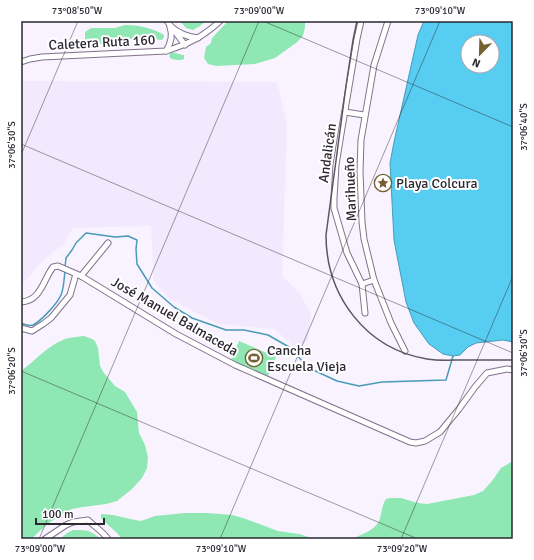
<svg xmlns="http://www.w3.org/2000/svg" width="534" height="560" font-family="Signika,sans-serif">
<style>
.built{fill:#f3e9fe}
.green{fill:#8fe8b3}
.water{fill:#56cdf1;stroke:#499bb7;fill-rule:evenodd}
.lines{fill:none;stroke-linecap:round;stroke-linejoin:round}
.stream{stroke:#499bb7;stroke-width:1.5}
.minor-casing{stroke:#7f738b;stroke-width:7}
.minor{stroke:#fff;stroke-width:5}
.rail{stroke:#5b5660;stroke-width:1.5}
.ticks{fill:none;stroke:#2c2731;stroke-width:1;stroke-opacity:0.45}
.labels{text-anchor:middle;stroke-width:4;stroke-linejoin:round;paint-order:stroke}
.street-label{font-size:14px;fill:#2c2731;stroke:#fff}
.poi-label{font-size:14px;fill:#2c2731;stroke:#fff;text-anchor:start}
.neatline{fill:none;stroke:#2c2731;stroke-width:1.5}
.ticks-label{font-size:10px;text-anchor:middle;fill:#2c2731}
</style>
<rect width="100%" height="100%" fill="#f9f3ff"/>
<!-- built -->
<polygon class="built" points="21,81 277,82 287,125 282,276 299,292 311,314 308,341 296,349 275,329 218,324 168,298 154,281 151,226 73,228 63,245 45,258 21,286"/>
<!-- green -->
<g class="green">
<polygon points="180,21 206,21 200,26 193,30 186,28"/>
<polygon points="228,21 305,21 305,27 303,36 296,43 275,58 255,64 216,66 208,64 204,58 206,47 211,43 212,38"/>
<path d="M125,25C138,25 153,28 164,35V37L162,40L152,39L139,37L126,40L118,44H93L89,43L85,39V32L91,28H115Z"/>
<path d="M172,52L183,55H184V59C181,61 173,60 170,58C169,56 169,53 172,52Z"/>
<path d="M84,336L92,339L95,341L98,348L100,366L104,373L115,386L125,392L137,412L139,433L145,445L148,457L147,468L142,478L132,489L117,501L106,504L83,507L72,509L66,512L50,522L31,539H21V371C35,361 48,345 65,339C71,337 78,337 84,336Z"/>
<polygon points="239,341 276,357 268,376 231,360"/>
<path d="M513,461V539H352C362,534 377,530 380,518C382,511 382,505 386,499L390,498H401L418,503L427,504L474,495L483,491L492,481L501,468Z"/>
<polygon points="185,513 207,513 232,515 243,518 278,531 299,534 312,538 322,539 122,539 117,533 106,523 101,518 101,514 113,515 130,519 141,521 155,516"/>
<path d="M73,530C89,530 89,530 101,539H60L67,533Z"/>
</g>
<!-- water -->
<path class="water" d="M424,21H513V342L503,340L476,343L468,347L460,355L453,356L443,354L429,344L414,323L406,302L394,240L390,163L394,142L418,35ZM468,42H492V66H468Z"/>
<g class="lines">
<!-- stream -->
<g class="stream">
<polyline points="65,267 66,258 72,250 76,243 86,233 115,237 128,236 137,240 136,249 137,264 152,288 174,307 192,318 226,330 244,330 268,335 289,347 309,368 337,381 359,386 382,382 446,380 453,356"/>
<path d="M21,323C25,325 29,326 33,325C41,321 57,304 61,295C64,288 64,279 65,271"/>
</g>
<defs>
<g id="minor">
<polyline points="167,21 185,45"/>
<polyline points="361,21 357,39 341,134 336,165 334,198 334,208 347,253 362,284 374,280"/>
<polyline points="388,21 374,65 361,140 360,172 362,222 364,239 374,280 391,323 405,351"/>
<path d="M170,26C178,33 187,37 198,38"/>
<path d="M166,51C171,43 173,35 170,27"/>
<path d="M21,62L30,59L42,57L166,51C188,44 203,37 220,21"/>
<polyline points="345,112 364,115"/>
<polyline points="81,276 108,243"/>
<polyline points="362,284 365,313"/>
<path d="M21,302C41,301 43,280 53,267L58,266L81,276L176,334L235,365L410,442L416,443L425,441L440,432L459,409L475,387L487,373L507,369L513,370"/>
<polyline points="21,328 32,331 43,324 51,318 70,295 76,274"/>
<path d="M45,539L66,525L73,522L88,520C94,526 103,532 108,539"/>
</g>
</defs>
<!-- minor casing -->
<use href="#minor" class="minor-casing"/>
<!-- minor -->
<use href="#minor" class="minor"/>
<!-- rail -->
<path class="rail" d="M357,21L353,40L346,86L326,235C326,296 366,349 427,359C439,361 452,360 464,360C480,360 497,360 513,360"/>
</g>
<!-- ticks -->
<path class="ticks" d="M263,21L513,127M21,144L513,353M21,155L78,21M21,371L418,539M39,539L259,21M220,539L440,21M401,539L513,276"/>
<!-- icons -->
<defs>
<symbol id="sight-ring" viewBox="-11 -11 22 22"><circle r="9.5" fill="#fff" stroke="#746130" stroke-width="1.5"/><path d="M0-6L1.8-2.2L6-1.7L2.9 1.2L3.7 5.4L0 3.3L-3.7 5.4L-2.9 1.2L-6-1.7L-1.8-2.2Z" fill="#746130"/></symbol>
<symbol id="stadium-ring" viewBox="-11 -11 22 22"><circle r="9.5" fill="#fff" stroke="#746130" stroke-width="1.5"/><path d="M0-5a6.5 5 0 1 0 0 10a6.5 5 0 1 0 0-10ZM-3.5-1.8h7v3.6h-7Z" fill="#746130"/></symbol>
</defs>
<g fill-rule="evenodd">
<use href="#sight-ring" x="373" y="173" width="20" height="20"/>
<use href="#stadium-ring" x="244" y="348" width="20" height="20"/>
</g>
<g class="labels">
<!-- street labels -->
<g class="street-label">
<text transform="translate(102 42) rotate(-3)" y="5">Caletera Ruta 160</text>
<text transform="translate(327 153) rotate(-82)" y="5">Andalicán</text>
<text transform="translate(350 189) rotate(-92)" y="5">Marihueño</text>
<text transform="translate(175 316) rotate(30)" y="5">José Manuel Balmaceda</text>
</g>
<!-- poi labels -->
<g class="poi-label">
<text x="396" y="188">Playa Colcura</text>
<text x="267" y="355">Cancha<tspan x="267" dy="16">Escuela Vieja</tspan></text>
</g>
</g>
<!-- border -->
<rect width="534" height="560" fill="none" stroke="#ffffff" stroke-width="44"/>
<!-- north arrow -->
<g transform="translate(480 54) rotate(203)"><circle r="19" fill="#ffffff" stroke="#aba9ad"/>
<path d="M0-3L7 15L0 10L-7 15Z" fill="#746130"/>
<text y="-6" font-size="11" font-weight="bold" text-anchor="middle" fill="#2c2731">N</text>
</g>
<!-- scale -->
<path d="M36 518v6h68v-6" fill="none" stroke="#2c2731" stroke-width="2"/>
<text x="42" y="518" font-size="12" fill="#2c2731" stroke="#ffffff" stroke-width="3" paint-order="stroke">100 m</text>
<rect x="22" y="22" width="490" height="516" class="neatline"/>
<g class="ticks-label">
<text x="77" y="14">73°08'50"W</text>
<text x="259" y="14">73°09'00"W</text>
<text x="440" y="14">73°09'10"W</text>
<text transform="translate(523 127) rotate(-90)" y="4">37°06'40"S</text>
<text transform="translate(11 145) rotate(-90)" y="4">37°06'30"S</text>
<text transform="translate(523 353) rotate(-90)" y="4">37°06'30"S</text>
<text transform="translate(11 371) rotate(-90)" y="4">37°06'20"S</text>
<text x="40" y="552">73°09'00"W</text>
<text x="221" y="552">73°09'10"W</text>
<text x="402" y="552">73°09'20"W</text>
</g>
</svg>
